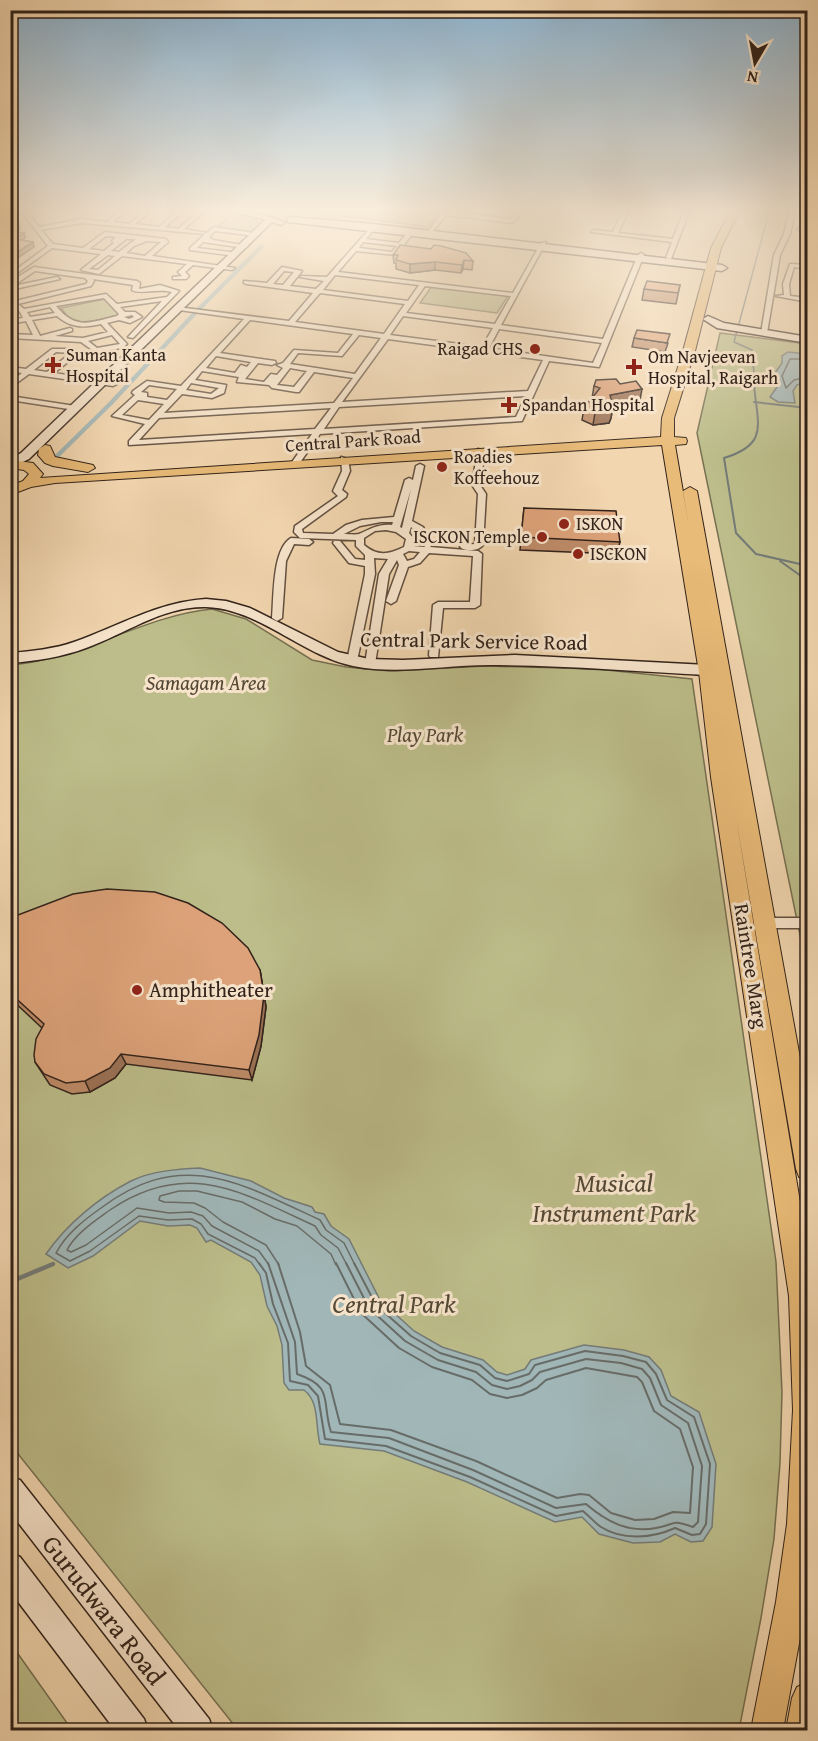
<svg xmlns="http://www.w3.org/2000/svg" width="818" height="1741" font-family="'Gentium Book Plus',serif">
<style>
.green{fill:#bcbd8a;stroke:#767052;stroke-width:1.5}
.water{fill:#a0b6b7;stroke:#747b78;stroke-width:1.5}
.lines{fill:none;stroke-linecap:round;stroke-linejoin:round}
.shore-far1{stroke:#686c68;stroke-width:1.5}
.shore{stroke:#686c68;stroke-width:2}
.stream-far2{stroke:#747b78;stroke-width:1.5}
.stream-far1{stroke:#747b78;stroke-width:2}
.stream{stroke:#747b78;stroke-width:4.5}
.canal{fill:#a0b6b7;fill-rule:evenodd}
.street-casing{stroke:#614f3f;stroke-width:3}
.secondary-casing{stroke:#31221a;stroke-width:3}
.primary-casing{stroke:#31221a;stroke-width:2}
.street{fill:#f7e4cb;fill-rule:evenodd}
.secondary{fill:#f7e4cb;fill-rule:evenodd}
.primary{fill:#e9bb78;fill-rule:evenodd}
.wall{fill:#be8b68;stroke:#31221a;stroke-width:1.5}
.shaded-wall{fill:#9b7155;stroke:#31221a;stroke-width:1.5}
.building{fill:#dda279;stroke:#31221a;stroke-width:1.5}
.poi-dot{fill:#8f2418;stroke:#f7e4cb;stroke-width:2}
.labels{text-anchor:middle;stroke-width:6;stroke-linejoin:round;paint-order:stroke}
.far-poi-label{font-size:18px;fill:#31221a;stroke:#f7e4cb;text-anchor:start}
.far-street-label{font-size:18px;fill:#31221a;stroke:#f7e4cb}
.street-label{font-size:21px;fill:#31221a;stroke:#f7e4cb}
.park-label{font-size:21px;font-style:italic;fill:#544936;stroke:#f7e4cb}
.poi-label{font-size:21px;fill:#31221a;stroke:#f7e4cb;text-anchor:start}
.near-park-label{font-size:26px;font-style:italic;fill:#544936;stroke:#f7e4cb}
.near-street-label{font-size:26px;fill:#31221a;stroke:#f7e4cb}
</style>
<rect width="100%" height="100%" fill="#f2d6af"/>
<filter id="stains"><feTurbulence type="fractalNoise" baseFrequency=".00333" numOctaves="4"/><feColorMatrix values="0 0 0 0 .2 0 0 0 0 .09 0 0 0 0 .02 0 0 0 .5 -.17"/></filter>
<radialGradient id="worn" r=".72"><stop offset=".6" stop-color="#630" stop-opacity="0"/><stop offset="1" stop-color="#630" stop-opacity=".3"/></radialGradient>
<!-- green -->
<g class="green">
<polygon points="314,212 439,212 428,227"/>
<polygon points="231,215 252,217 260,225 250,233 215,229"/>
<polygon points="432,286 508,296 497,313 420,303"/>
<polygon points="105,299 120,315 74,325 61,308"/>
<polygon points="720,333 807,344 807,969 697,433"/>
<path d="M212,609L246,619L312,660L346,667L390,671L485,666L597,669L692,679L776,1262L782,1392L780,1463L774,1539L761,1618L739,1730H238L11,1445V665C82,659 142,616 212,609Z"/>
<polygon points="11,1644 72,1730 11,1730"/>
</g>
<!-- water -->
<g class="water">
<polygon points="788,352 807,354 807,382 797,385 793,391 795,403 778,402 770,397 777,387 775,373 782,363 782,356"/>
<path d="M200,1168L251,1181L284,1198L312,1207L315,1212L324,1214L331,1226L349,1239L380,1300L414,1331L442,1347L483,1360L497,1372L507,1375L525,1369L531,1360L584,1345L624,1350L649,1357L661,1370L671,1396L699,1412L716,1464L712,1527L703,1541L691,1542L675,1534L660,1542L633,1543L599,1534L582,1517L555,1522L467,1482L384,1451L320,1444C315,1426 320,1402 304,1390H289L284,1383L282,1345L277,1326L267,1306L260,1275L251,1262L211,1240L206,1242L197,1228L190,1225L168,1226L140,1221L93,1256L68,1268L46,1254C67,1224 98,1198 131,1181C151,1171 178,1169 200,1168Z"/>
</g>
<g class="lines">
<!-- shore-far1 -->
<g class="shore-far1">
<polyline points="808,359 790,359 782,376 786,388 794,380 808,377"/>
<path d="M260,1265L255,1258L208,1234L201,1224L192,1219L168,1220L139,1216L90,1251L70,1261L56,1253C66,1234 84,1220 101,1208C182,1147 240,1183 320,1220L326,1230L344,1243L355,1265"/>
<path d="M269,1265L259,1251L212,1226L203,1216L191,1212L169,1213L137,1208L86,1245L71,1252L67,1250C76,1233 95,1221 110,1210C187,1158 241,1192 315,1226L321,1235L338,1248L347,1265"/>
<polyline points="279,1265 266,1245 223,1222 205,1208 194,1203 164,1202 159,1200 160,1196 179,1191 197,1191 242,1202 275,1219 297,1226 331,1254 336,1265"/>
</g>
<!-- shore -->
<g class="shore">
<path d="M259,1263L266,1273L273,1304L288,1343L290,1381L308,1385L318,1396L325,1439L386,1446L470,1477L556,1516L583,1511C589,1516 595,1523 601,1527C623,1541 653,1538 675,1528L692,1535L700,1534L706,1524L710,1464L694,1417L667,1400L656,1374L646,1362L623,1356L585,1351L535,1365L529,1374L507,1381L495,1378L480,1365L440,1353L411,1336L376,1305L354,1263"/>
<path d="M268,1263L295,1342L297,1374C335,1387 321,1401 331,1432L389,1438L473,1470L556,1508L586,1504C607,1522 628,1533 656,1528C678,1524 669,1519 693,1527L698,1522L702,1466L688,1423L661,1405L650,1378L642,1369L621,1363L586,1359L540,1372L532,1380L520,1386L507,1389L492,1385L476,1372L438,1360L405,1341L369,1308L346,1263"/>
<polyline points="278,1263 300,1332 306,1366 330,1385 340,1424 391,1430 476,1461 557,1498 580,1494 589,1495 611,1513 635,1520 654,1519 673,1512 690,1513 693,1467 680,1429 654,1411 642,1382 637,1377 586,1368 546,1380 537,1388 522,1395 507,1398 490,1394 472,1380 432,1367 399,1348 361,1313 336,1263"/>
</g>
<!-- stream-far2 -->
<g class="stream-far2">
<polyline points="195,313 199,309"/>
<polyline points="755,386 752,350 734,342 769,212"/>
</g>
<!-- stream-far1 -->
<g class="stream-far1">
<path d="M754,384C757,424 770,444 724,458L736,533L756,554L800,564L808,561"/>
<polyline points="754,402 808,408"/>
<polyline points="780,561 808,581"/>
</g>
<!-- stream -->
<polyline class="stream" points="10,1282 53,1264"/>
<!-- canal -->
<g class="canal">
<polygon points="260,245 265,246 201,310 197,310 197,308"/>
<polygon points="193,312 198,313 113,404 56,460 52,460 52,458 109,402"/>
</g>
<defs>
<g id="street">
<path d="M10,212L28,213L39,227L82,219L107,222L118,212H125L113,222L129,224L143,212H150L135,224L159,227L176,212H183L165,227L178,229L197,212H204L184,229L207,233L214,227L260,234L257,236L215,231L209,237L213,240L248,246L245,248L203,242L197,248L238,253L236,256L190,250V248L205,234L82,223L41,230L53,244L83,248L105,232L166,239L168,242L152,256L235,268L232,270L193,265L185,272L189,276L186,279H173V277L182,276L178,272L187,264L122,256L99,274L81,270L101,254L52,248L16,274L13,272L14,271L48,246L24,215ZM106,236L116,237L112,241L114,243L104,251L89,249ZM126,239H136L119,252L111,251ZM147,241L161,242L145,256L126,253L134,246ZM108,255L115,256L98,270L89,269Z"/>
<polygon points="453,212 511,219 517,212 523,212 512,223 446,215 430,235 426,235 442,212"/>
<polygon points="622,212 628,212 618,233 673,239 683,212 689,212 671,259 666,258 672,242 591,232 594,230 613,232"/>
<polygon points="789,212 795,212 790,234 780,255 767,333 764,335 761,333 774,255 784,234"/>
<polygon points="796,212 808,212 808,215"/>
<polygon points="808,223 808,228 805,229 808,230 808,234 797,229"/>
<path d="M373,225L376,227L366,239L399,243L409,231L414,232L396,255L356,251L338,272L513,293L541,243L546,242L501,325L603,339L638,255L641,253L644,255L599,367L549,361L522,421L320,434L299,464H296L292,462L312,434L129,445V441L145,424L112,416L135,395L132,393L133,391L147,381L181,386L244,319L179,310L176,308L177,307L289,321L313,293L246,284L244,283V281L267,283L282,267L302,271L290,286L316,289L324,281L300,277L301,276L327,277ZM363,242L397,246L392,252L359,248ZM284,271L294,272L283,285L273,284ZM335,275L419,285L408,301L323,290ZM425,286L511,296L495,324L406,313ZM320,293L405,304L384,334L295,322ZM403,316L493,328L482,347L390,335ZM250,320L353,334L338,353L294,350L283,363L277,365L283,368L277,375L271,374L264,382L245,379L258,363L272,365L276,363L275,361L220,353ZM499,329L602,343L593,363L489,348ZM359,335L381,338L355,374L290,364L298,353L342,356ZM388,339L543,360L528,391L342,402ZM216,356L251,362L247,367L241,365L235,373L206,368ZM290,368L307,371L294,387L277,385ZM202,371L239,377L237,382L269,385L272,388L296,392H299L314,372L353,378L334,403L164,413L182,394L212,398L224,393L226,385L195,380ZM191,383L219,388L211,394L186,390ZM149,385L177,389L167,400L147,397V393L141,392ZM526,396L516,417L324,429L339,407ZM138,400L164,404L149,420L122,415ZM331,408L315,429L139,440L159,418Z"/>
<polygon points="790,264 808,265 808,269 794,267 789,284 790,296 808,298 808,302 776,296 784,295 783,284"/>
<path d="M34,267L137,281L140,283L139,289L160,285L179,291L133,338L128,337L162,301L120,307L125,312H135L142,317L130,323L119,320L107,323L127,344L122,348L95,352L81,342L10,338V334L33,335L26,321L10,324V320L23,318L20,312L11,304V302L86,284L88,281L85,278L35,271L13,286L57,277L60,279L10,290V282ZM93,279L133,285L132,290C140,295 157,288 172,292L167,297L117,304L106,294L24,309L18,304L91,286L94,281ZM104,298L119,314L117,316C91,322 76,331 56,306ZM50,307L55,313L30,317L27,312ZM132,315L134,317L129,319L124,317ZM57,316C71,328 83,328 101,324L108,332L83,338L55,336L72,331V329L70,328L40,336L32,320ZM112,335L120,344L97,348L88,341Z"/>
<path d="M52,349H74L79,353L54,373L113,382L117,384L113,386L29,374L10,388V382L22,373L10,371V367L26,369ZM56,352L71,353L47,372L34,370Z"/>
<polygon points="10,396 75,406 79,408 75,410 10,400"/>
<path d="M478,449L485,451L480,485L486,494L483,545C478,551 466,552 460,547L461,545L475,544L478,494L472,485Z"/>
<path d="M341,457L348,459L350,471L342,490L347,494L346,497L302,529L303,533L333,534L346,525L362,520L394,517L405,480L409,478L413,480L416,466L420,464L424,466L412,521L423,527L432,545L430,547L478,551L482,554L480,605L475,608H443L438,657H430L429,655L433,605L438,602H470L473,556L429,553L420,563L408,567L396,601L391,604L386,601L399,565L397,560L389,574L375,664L370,667L365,664L379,574L388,559L374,558L375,574L357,661L352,664L347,661L365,574V566L349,563L333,543L334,541H340L355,559L365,560V555L356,546V540L300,538L294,532L295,526L338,496L333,491L342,471ZM411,489L402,528L400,527ZM381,522H393L392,525C378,524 371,529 359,534C355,535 348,534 344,534L360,526ZM411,527L416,531L425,547L413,546L414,539L409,533ZM386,530L396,532L406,539L404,547C389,554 378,557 364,545V538L375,531ZM409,551L420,552L414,559L407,561L403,554Z"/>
<path d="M291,538L309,539L313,542L309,545L294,544L286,561L282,618L277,621L272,618C274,598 272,549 291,538Z"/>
<polygon points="760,918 808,918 808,928 760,928 756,927 754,923 756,919"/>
</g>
<g id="secondary">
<polygon points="237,212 253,212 285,222 281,225 272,222 29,459 10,468 10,459 21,453 265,220"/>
<polygon points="291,217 373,224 722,265 727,268 722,271 288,222 288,218"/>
<polygon points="708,316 724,323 808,337 808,343 717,328 703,319"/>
<path d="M206,599L226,601L250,608L338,652L369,659L403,660L515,655L707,665L715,670L707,675C634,671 562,665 489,665C444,665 397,675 353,666C301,655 260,609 206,607C163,606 125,634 86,648C62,657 36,661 10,663V653C32,651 54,649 74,642C119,626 158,602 206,599Z"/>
<polygon points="10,1477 20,1480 209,1719 213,1730 179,1730 10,1512"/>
<polygon points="10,1553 20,1557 144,1719 148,1730 115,1730 10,1591"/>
</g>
<g id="primary">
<polygon points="730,212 739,212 721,248 695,351 674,418 674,437 686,438 687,441 686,444 675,445 689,527 683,491 690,487 697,491 808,1102 808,1180 799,1177 796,1169 736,818 808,1250 808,1595 783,1730 751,1730 776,1602 787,1524 793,1410 789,1296 711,777 699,672 662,445 55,483 31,487 10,495 10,486 23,481 29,474 24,470 10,468 10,460 33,463 43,474 40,478 661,437 662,418 683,351 711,248"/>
<polygon points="45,445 50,446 55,457 93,465 95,468 88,472 53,466 45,463 38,455 39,449"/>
<polygon points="808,1682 808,1730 786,1730 792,1698 797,1687"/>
</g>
</defs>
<!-- street casing -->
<use href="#street" class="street-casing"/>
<!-- secondary casing -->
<use href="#secondary" class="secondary-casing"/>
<!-- primary casing -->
<use href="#primary" class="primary-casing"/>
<!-- street -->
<use href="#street" class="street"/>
<!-- secondary -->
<use href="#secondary" class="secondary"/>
<!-- primary -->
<use href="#primary" class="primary"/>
</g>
<!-- wall -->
<g class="wall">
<polygon points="431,249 473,261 472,270 463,269 461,273 435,270 410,273 396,269 396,263 394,263 393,255"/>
<polygon points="680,285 676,304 642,300 644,289"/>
<polygon points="634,338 668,343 665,352 632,347"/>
<polygon points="620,384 640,400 613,406 611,418 609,423 593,425 582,420 584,408 592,398 594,386"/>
<polygon points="524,508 620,542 617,554 520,550"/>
<polygon points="10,918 260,970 266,1007 261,1046 252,1080 126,1064 115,1078 90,1092 72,1094 50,1085 35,1062 42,1028 10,998"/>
</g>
<!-- shaded-wall -->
<g class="shaded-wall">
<polygon points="19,224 20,229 10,236 10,230"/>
<polygon points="24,233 25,238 16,245 15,239"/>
<polygon points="33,242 34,247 10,263 10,257"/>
<polygon points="464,260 463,269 461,273 462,265"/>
<polygon points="435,262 435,270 410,273 410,264"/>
<polygon points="642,389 640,400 608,407 610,395"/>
<polygon points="613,406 611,418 609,423 593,425 595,413"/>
<polygon points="260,970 266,1007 261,1046 252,1080 249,1070"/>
<polygon points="121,1054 126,1064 115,1078 90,1092 85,1081"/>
</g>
<!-- building -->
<g class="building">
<polygon points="10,223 19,224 10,230"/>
<polygon points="10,231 24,233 15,239 33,242 10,257"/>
<polygon points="400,245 431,249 434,245 441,246 466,253 473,261 464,260 462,265 435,262 410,264 396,260 398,255 393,255"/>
<polygon points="647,281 680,285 678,293 644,289"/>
<polygon points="637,330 670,334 667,343 634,338"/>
<polygon points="616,379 620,384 636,381 642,389 610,395 613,406 611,411 595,413 584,408 600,388 594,386 596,380"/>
<polygon points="524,508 616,511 620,542 521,537"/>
<polygon points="107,889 155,892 188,903 222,923 248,948 260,970 264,995 259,1035 249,1070 121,1054 110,1068 85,1081 66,1083 44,1074 35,1062 34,1055 36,1039 44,1024 10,993 10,918 73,894"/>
</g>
<!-- sky -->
<linearGradient id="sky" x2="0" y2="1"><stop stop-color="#8bb5d4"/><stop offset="0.46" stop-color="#f9eddb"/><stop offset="1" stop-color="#f9eddb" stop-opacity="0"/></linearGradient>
<rect width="818" height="456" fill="url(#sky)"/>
<!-- markers -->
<g class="poi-dot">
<circle cx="535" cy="349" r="6"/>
<path d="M50 356h6v6h6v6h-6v6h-6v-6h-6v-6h6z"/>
<path d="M631 358h6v6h6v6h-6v6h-6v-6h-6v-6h6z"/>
<path d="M506 396h6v6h6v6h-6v6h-6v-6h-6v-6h6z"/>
<circle cx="442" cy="467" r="6"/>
<circle cx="564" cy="524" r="6"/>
<circle cx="542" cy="537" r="6"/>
<circle cx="578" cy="554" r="6"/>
<circle cx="137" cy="990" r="6"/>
</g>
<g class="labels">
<!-- far-poi labels -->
<g class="far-poi-label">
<text x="523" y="355" text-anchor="end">Raigad CHS</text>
<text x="66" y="361">Suman Kanta<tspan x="66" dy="21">Hospital</tspan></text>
<text x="648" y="363">Om Navjeevan<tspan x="648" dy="21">Hospital, Raigarh</tspan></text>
<text x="522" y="411">Spandan Hospital</text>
<text x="454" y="463">Roadies<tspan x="454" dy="21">Koffeehouz</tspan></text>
<text x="576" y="530">ISKON</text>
<text x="530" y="543" text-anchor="end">ISCKON Temple</text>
<text x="590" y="560">ISCKON</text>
</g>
<!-- far-street labels -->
<g class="far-street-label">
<text transform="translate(353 441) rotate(-4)" y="6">Central Park Road</text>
</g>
<!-- street labels -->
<g class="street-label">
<text transform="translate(474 641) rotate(1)" y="7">Central Park Service Road</text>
<text transform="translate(751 966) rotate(81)" y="7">Raintree Marg</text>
</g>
<!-- park labels -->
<g class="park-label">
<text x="206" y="690">Samagam Area</text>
<text x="425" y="742">Play Park</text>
</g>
<!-- poi labels -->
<g class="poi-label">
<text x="149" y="997">Amphitheater</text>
</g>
<!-- near-park labels -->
<g class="near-park-label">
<text x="614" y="1192">Musical<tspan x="614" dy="30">Instrument Park</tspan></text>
<text x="394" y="1313">Central Park</text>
</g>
<!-- near-street labels -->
<g class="near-street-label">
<text transform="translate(104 1610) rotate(52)" y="9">Gurudwara Road</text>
</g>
</g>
<!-- margin -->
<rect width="818" height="1741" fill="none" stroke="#f2d6af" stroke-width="36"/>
<rect x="12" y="12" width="794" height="1717" fill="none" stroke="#31221a" stroke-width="3"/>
<rect x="18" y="18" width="782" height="1705" fill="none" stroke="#31221a" stroke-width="1.5"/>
<!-- north arrow -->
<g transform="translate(755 63) rotate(190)" stroke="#f7e4cb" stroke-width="4.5" paint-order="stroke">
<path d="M0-4.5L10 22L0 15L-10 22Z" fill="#31221a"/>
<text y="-9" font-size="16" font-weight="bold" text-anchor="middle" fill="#31221a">N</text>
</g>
<rect width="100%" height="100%" filter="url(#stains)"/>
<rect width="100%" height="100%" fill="url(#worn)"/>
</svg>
